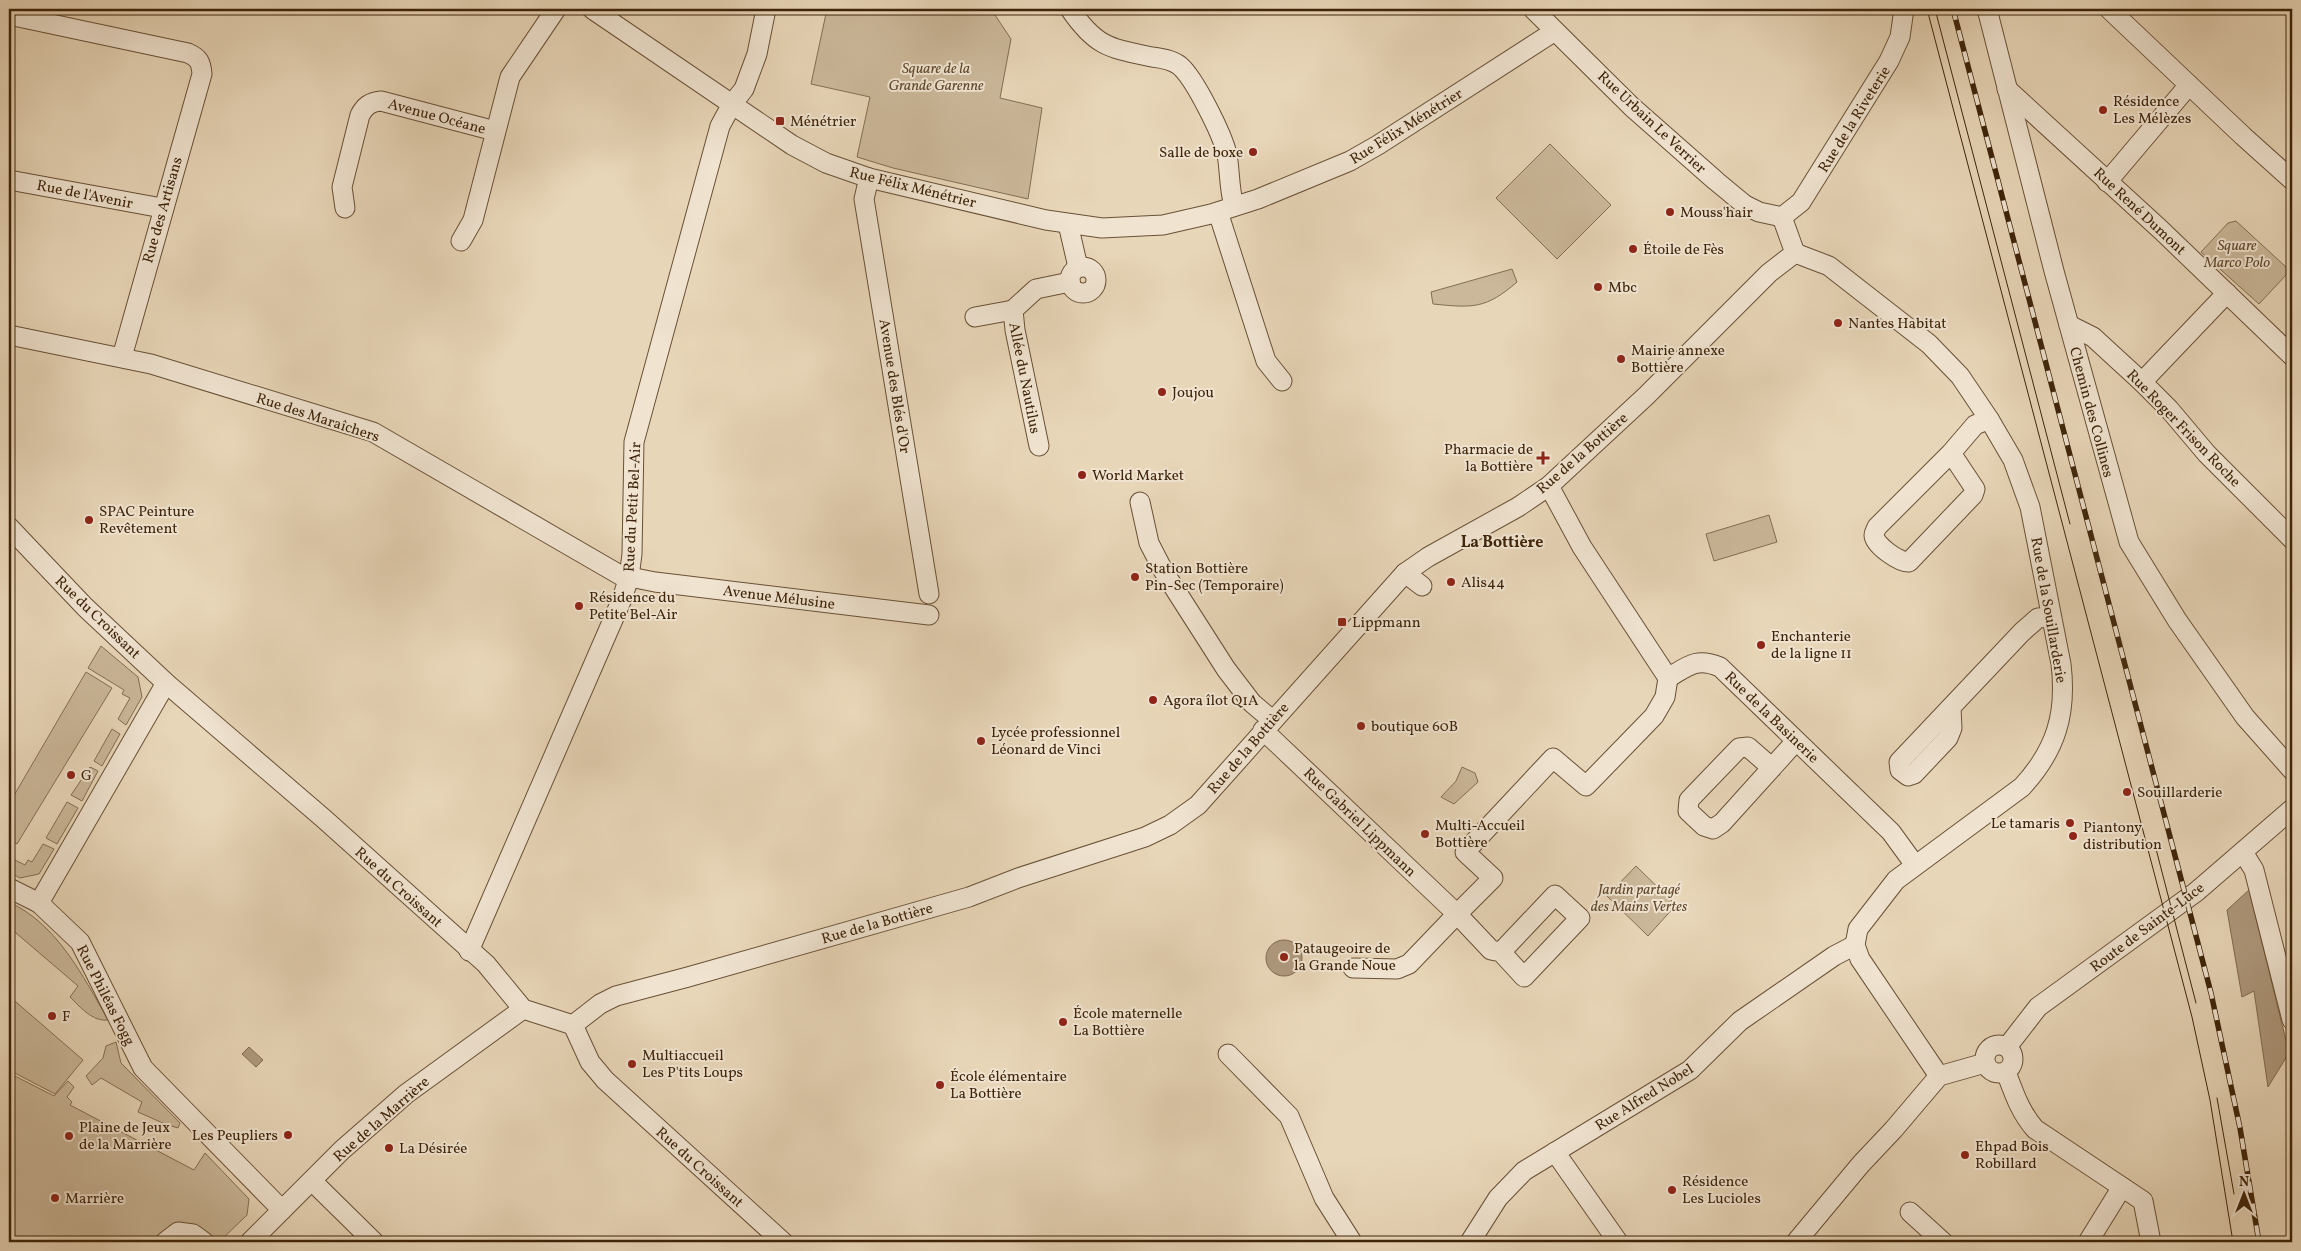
<svg xmlns="http://www.w3.org/2000/svg" width="2301" height="1251" font-family="Vollkorn,serif">
<style>
.green{fill:#cbb89a;stroke:#846e52}
.water{fill:#ae997d;stroke:#816a4f}
.lines{fill:none;stroke-linecap:round;stroke-linejoin:round}
.minor-casing{stroke:#685036;stroke-width:21}
.minor{stroke:#f0e4d1;stroke-width:19}
.tram{stroke:#3e240a;stroke-width:1}
.rail-casing{stroke:#3e240a;stroke-width:5.5}
.rail{stroke:#f0e4d1;stroke-width:4;stroke-dasharray:11;stroke-linecap:butt}
.poi-dot{fill:#8f2418;stroke:#f0e4d1;stroke-width:2}
.labels{text-anchor:middle;stroke-width:4;stroke-linejoin:round;paint-order:stroke}
.park-label{font-size:15px;font-style:italic;fill:#61492e;stroke:#f0e4d1}
.poi-label{font-size:15px;fill:#3e240a;stroke:#f0e4d1;text-anchor:start}
.street-label{font-size:15px;fill:#3e240a;stroke:#f0e4d1}
.neighbourhood-label{font-size:16px;font-weight:bold;fill:#3e240a;stroke:#f0e4d1}
</style>
<rect width="100%" height="100%" fill="#e8d6b8"/>
<filter id="stains"><feTurbulence type="fractalNoise" baseFrequency=".004" numOctaves="4"/><feColorMatrix values="0 0 0 0 .2 0 0 0 0 .09 0 0 0 0 .02 0 0 0 .5 -.17"/></filter>
<radialGradient id="worn" r=".72"><stop offset=".6" stop-color="#630" stop-opacity="0"/><stop offset="1" stop-color="#630" stop-opacity=".3"/></radialGradient>
<!-- green -->
<g class="green">
<polygon points="827,9 991,9 1011,39 1000,98 1042,108 1028,199 893,168 857,157 870,97 811,84"/>
<polygon points="1550,144 1611,205 1557,259 1496,198"/>
<polygon points="2236,221 2286,267 2286,275 2259,304 2201,252 2228,223"/>
<path d="M1512,269L1517,282C1486,309 1473,308 1433,304L1431,292Z"/>
<polygon points="1769,515 1777,542 1714,561 1706,534"/>
<polygon points="101,646 138,677 142,697 126,725 118,719 130,698 122,694 124,690 88,668"/>
<polygon points="86,672 112,688 17,844 9,839 9,804"/>
<polygon points="112,729 120,734 102,766 94,761"/>
<polygon points="90,767 98,771 82,801 71,795"/>
<polygon points="1462,767 1475,773 1478,782 1454,804 1441,797 1456,781"/>
<polygon points="67,802 78,808 57,844 46,838"/>
<polygon points="43,844 54,849 39,874 20,878 9,872 9,857 25,865 28,860 32,862"/>
<polygon points="1636,866 1676,905 1648,936 1607,896"/>
<path d="M9,902C57,924 83,976 108,1020C93,1022 80,1007 70,997L78,986L9,927Z"/>
<polygon points="9,996 83,1060 55,1094 9,1070"/>
<polygon points="116,1042 121,1063 180,1123 178,1128 165,1124 138,1112 142,1102 101,1078 92,1085 86,1076 103,1058 106,1046"/>
<polygon points="9,1073 54,1096 68,1081 74,1087 67,1097 72,1102 70,1105 194,1170 205,1153 249,1199 247,1215 219,1242 9,1242"/>
</g>
<!-- water -->
<g class="water">
<polygon points="2249,890 2289,1053 2268,1087 2254,991 2242,997 2227,910"/>
<circle cx="1284" cy="958" r="18"/>
<polygon points="249,1047 263,1060 256,1067 242,1054"/>
</g>
<g class="lines">
<defs>
<g id="minor">
<polyline points="592,9 792,145 826,163 869,178 1046,220 1102,228 1163,225 1211,214 1258,199 1350,161 1378,145 1555,31"/>
<path d="M1070,9C1096,47 1109,48 1152,57C1161,58 1173,60 1180,66C1195,79 1222,134 1227,154C1230,171 1229,189 1234,206"/>
<polyline points="1533,9 1632,107 1716,181 1745,205 1759,212 1782,217"/>
<polyline points="1987,9 2054,271 2129,542 2177,620 2245,717 2292,770"/>
<polyline points="2109,9 2243,136 2292,180"/>
<path d="M9,15L188,53C199,58 201,62 202,74L122,357"/>
<polyline points="2007,89 2161,230 2292,356"/>
<polyline points="869,178 864,199 929,594"/>
<polyline points="9,180 162,208"/>
<polyline points="2107,182 2189,85"/>
<path d="M345,208L342,187L360,115C365,106 370,102 381,101L495,131"/>
<polyline points="1218,212 1266,361 1282,381"/>
<polyline points="1782,217 1801,202 1889,61 1900,37 1904,9"/>
<polyline points="1782,217 1795,253"/>
<polyline points="1068,224 1078,267"/>
<polyline points="461,241 473,220 510,77 556,9"/>
<path d="M1795,253L1829,266L1929,344L1960,376L1989,419L2013,460L2030,507L2061,664C2067,714 2056,750 2022,787L1896,880L1858,929L1855,945L1860,959L1939,1076"/>
<circle cx="1083" cy="280" r="13"/>
<polyline points="975,317 1013,310"/>
<polyline points="2069,325 2093,337 2142,382 2169,409 2207,454 2292,539"/>
<polyline points="9,335 151,364 373,432 620,575 655,582 929,615"/>
<polyline points="2142,382 2227,293"/>
<polyline points="1039,446 1015,330 1013,310 1036,289 1070,282"/>
<path d="M1951,453L1975,489L1973,495L1909,562C1900,563 1874,545 1874,535C1874,532 1876,530 1877,527L1951,453L1975,425L1989,419"/>
<path d="M1549,486L1582,547L1668,678C1688,666 1696,657 1720,667L1891,832L1915,865"/>
<polyline points="1140,502 1149,543 1164,572 1226,669 1252,703 1272,720"/>
<polyline points="9,527 85,607 166,683 323,818 486,964 523,1009 573,1025 590,1062 605,1080 783,1242"/>
<polyline points="1405,573 1422,586"/>
<polyline points="166,683 39,903 80,942 143,1068 282,1210"/>
<polyline points="1951,708 1952,728 1948,738 1914,774 1908,776 1900,770 1899,762 2022,632 2038,618 2051,617"/>
<polyline points="1263,730 1457,914 1493,878 1465,852 1553,758 1586,786 1654,716 1665,697 1668,678"/>
<polyline points="1772,768 1748,747 1739,748 1689,800 1688,811 1704,826 1713,829 1722,823 1796,741"/>
<polyline points="2243,852 2254,870 2292,1020"/>
<polyline points="9,888 39,903"/>
<polyline points="469,951 622,599 629,577 632,554 634,442 720,126 732,104 744,89 757,54 766,9"/>
<polyline points="1353,968 1397,969 1409,964 1457,914 1491,950 1501,952 1524,977 1580,918 1555,895 1501,952"/>
<polyline points="573,1025 600,1004 616,996 688,977 969,897 1018,878 1145,837 1170,825 1198,805 1405,573 1428,557 1518,507 1549,486 1646,396 1769,273 1795,253"/>
<circle cx="1999" cy="1059" r="14"/>
<polyline points="2007,1047 2038,1007 2196,892 2292,809"/>
<polyline points="1228,1054 1289,1116 1324,1198 1352,1242"/>
<path d="M2006,1072C2014,1093 2020,1112 2035,1129L2143,1201L2151,1242"/>
<polyline points="1555,1152 1618,1242"/>
<polyline points="312,1181 374,1242"/>
<polyline points="1910,1212 1943,1242"/>
<polyline points="165,1242 178,1232 193,1234 204,1242"/>
<polyline points="250,1242 342,1150 406,1094 523,1009"/>
<polyline points="1470,1242 1498,1198 1524,1171 1690,1070 1740,1021 1834,956 1855,945"/>
<polyline points="1796,1242 1861,1164 1894,1129 1939,1076 1985,1063"/>
<polyline points="2088,1242 2122,1187"/>
</g>
</defs>
<!-- minor casing -->
<use href="#minor" class="minor-casing"/>
<!-- minor -->
<use href="#minor" class="minor"/>
<!-- tram -->
<g class="tram">
<polyline points="1927,9 2192,1017 2210,1100 2233,1242"/>
<polyline points="1935,9 2070,524"/>
<polyline points="2155,845 2196,1003"/>
<polyline points="2217,1098 2234,1194"/>
</g>
<defs>
<polyline id="rail" points="1953,9 2211,993 2240,1128 2259,1242"/>
</defs>
<!-- rail casing -->
<use href="#rail" class="rail-casing"/>
<!-- rail -->
<use href="#rail" class="rail"/>
</g>
<!-- markers -->
<g class="poi-dot">
<circle cx="2103" cy="110" r="5"/>
<rect x="775" y="116" width="10" height="10" rx="2.5"/>
<circle cx="1253" cy="152" r="5"/>
<circle cx="1670" cy="212" r="5"/>
<circle cx="1633" cy="249" r="5"/>
<circle cx="1598" cy="287" r="5"/>
<circle cx="1838" cy="323" r="5"/>
<circle cx="1621" cy="359" r="5"/>
<circle cx="1162" cy="392" r="5"/>
<path d="M1540.5 450.5h5v5h5v5h-5v5h-5v-5h-5v-5h5z"/>
<circle cx="1082" cy="475" r="5"/>
<circle cx="89" cy="520" r="5"/>
<circle cx="1135" cy="577" r="5"/>
<circle cx="1451" cy="582" r="5"/>
<circle cx="579" cy="606" r="5"/>
<rect x="1337" y="617" width="10" height="10" rx="2.5"/>
<circle cx="1761" cy="645" r="5"/>
<circle cx="1153" cy="700" r="5"/>
<circle cx="1361" cy="726" r="5"/>
<circle cx="981" cy="741" r="5"/>
<circle cx="71" cy="775" r="5"/>
<circle cx="2127" cy="792" r="5"/>
<circle cx="2070" cy="823" r="5"/>
<circle cx="1425" cy="834" r="5"/>
<circle cx="2073" cy="836" r="5"/>
<circle cx="1284" cy="957" r="5"/>
<circle cx="52" cy="1016" r="5"/>
<circle cx="1063" cy="1022" r="5"/>
<circle cx="632" cy="1064" r="5"/>
<circle cx="940" cy="1085" r="5"/>
<circle cx="288" cy="1135" r="5"/>
<circle cx="69" cy="1136" r="5"/>
<circle cx="389" cy="1148" r="5"/>
<circle cx="1965" cy="1155" r="5"/>
<circle cx="1672" cy="1190" r="5"/>
<circle cx="55" cy="1198" r="5"/>
</g>
<g class="labels">
<!-- park labels -->
<g class="park-label">
<text x="936" y="73">Square de la<tspan x="936" dy="17">Grande Garenne</tspan></text>
<text x="2237" y="250">Square<tspan x="2237" dy="17">Marco Polo</tspan></text>
<text x="1639" y="894">Jardin partagé<tspan x="1639" dy="17">des Mains Vertes</tspan></text>
</g>
<!-- poi labels -->
<g class="poi-label">
<text x="2113" y="106">Résidence<tspan x="2113" dy="17">Les Mélèzes</tspan></text>
<text x="790" y="126">Ménétrier</text>
<text x="1243" y="157" text-anchor="end">Salle de boxe</text>
<text x="1680" y="217">Mouss'hair</text>
<text x="1643" y="254">Étoile de Fès</text>
<text x="1608" y="292">Mbc</text>
<text x="1848" y="328">Nantes Habitat</text>
<text x="1631" y="355">Mairie annexe<tspan x="1631" dy="17">Bottière</tspan></text>
<text x="1172" y="397">Joujou</text>
<text x="1533" y="454" text-anchor="end">Pharmacie de<tspan x="1533" dy="17">la Bottière</tspan></text>
<text x="1092" y="480">World Market</text>
<text x="99" y="516">SPAC Peinture<tspan x="99" dy="17">Revêtement</tspan></text>
<text x="1145" y="573">Station Bottière<tspan x="1145" dy="17">Pin-Sec (Temporaire)</tspan></text>
<text x="1461" y="587">Alis44</text>
<text x="589" y="602">Résidence du<tspan x="589" dy="17">Petite Bel-Air</tspan></text>
<text x="1352" y="627">Lippmann</text>
<text x="1771" y="641">Enchanterie<tspan x="1771" dy="17">de la ligne 11</tspan></text>
<text x="1163" y="705">Agora îlot Q1A</text>
<text x="1371" y="731">boutique 60B</text>
<text x="991" y="737">Lycée professionnel<tspan x="991" dy="17">Léonard de Vinci</tspan></text>
<text x="81" y="780">G</text>
<text x="2137" y="797">Souillarderie</text>
<text x="2060" y="828" text-anchor="end">Le tamaris</text>
<text x="1435" y="830">Multi-Accueil<tspan x="1435" dy="17">Bottière</tspan></text>
<text x="2083" y="832">Piantony<tspan x="2083" dy="17">distribution</tspan></text>
<text x="1294" y="953">Pataugeoire de<tspan x="1294" dy="17">la Grande Noue</tspan></text>
<text x="1073" y="1018">École maternelle<tspan x="1073" dy="17">La Bottière</tspan></text>
<text x="62" y="1021">F</text>
<text x="642" y="1060">Multiaccueil<tspan x="642" dy="17">Les P'tits Loups</tspan></text>
<text x="950" y="1081">École élémentaire<tspan x="950" dy="17">La Bottière</tspan></text>
<text x="79" y="1132">Plaine de Jeux<tspan x="79" dy="17">de la Marrière</tspan></text>
<text x="278" y="1140" text-anchor="end">Les Peupliers</text>
<text x="1975" y="1151">Ehpad Bois<tspan x="1975" dy="17">Robillard</tspan></text>
<text x="399" y="1153">La Désirée</text>
<text x="1682" y="1186">Résidence<tspan x="1682" dy="17">Les Lucioles</tspan></text>
<text x="65" y="1203">Marrière</text>
</g>
<!-- street labels -->
<g class="street-label">
<text transform="translate(437 116) rotate(15)" y="5">Avenue Océane</text>
<text transform="translate(1854 119) rotate(-58)" y="5">Rue de la Riveterie</text>
<text transform="translate(1652 122) rotate(43)" y="5">Rue Urbain Le Verrier</text>
<text transform="translate(1406 126) rotate(-32)" y="5">Rue Félix Ménétrier</text>
<text transform="translate(913 187) rotate(14)" y="5">Rue Félix Ménétrier</text>
<text transform="translate(85 194) rotate(11)" y="5">Rue de l'Avenir</text>
<text transform="translate(162 210) rotate(-74)" y="5">Rue des Artisans</text>
<text transform="translate(2140 211) rotate(43)" y="5">Rue René Dumont</text>
<text transform="translate(1025 378) rotate(79)" y="5">Allée du Nautilus</text>
<text transform="translate(895 386) rotate(81)" y="5">Avenue des Blés d'Or</text>
<text transform="translate(2092 412) rotate(75)" y="5">Chemin des Collines</text>
<text transform="translate(318 417) rotate(18)" y="5">Rue des Maraîchers</text>
<text transform="translate(2184 428) rotate(46)" y="5">Rue Roger Frison Roche</text>
<text transform="translate(1582 453) rotate(-41)" y="5">Rue de la Bottière</text>
<text transform="translate(632 507) rotate(-87)" y="5">Rue du Petit Bel-Air</text>
<text transform="translate(779 597) rotate(7)" y="5">Avenue Mélusine</text>
<text transform="translate(2049 610) rotate(80)" y="5">Rue de la Souillarderie</text>
<text transform="translate(98 617) rotate(44)" y="5">Rue du Croissant</text>
<text transform="translate(1772 717) rotate(44)" y="5">Rue de la Basinerie</text>
<text transform="translate(1248 748) rotate(-49)" y="5">Rue de la Bottière</text>
<text transform="translate(1360 822) rotate(44)" y="5">Rue Gabriel Lippmann</text>
<text transform="translate(399 887) rotate(42)" y="5">Rue du Croissant</text>
<text transform="translate(877 923) rotate(-16)" y="5">Rue de la Bottière</text>
<text transform="translate(2147 927) rotate(-37)" y="5">Route de Sainte-Luce</text>
<text transform="translate(106 995) rotate(63)" y="5">Rue Philéas Fogg</text>
<text transform="translate(1644 1097) rotate(-32)" y="5">Rue Alfred Nobel</text>
<text transform="translate(381 1119) rotate(-41)" y="5">Rue de la Marrière</text>
<text transform="translate(700 1167) rotate(42)" y="5">Rue du Croissant</text>
</g>
<!-- neighbourhood labels -->
<g class="neighbourhood-label">
<text x="1502" y="547">La Bottière</text>
</g>
</g>
<!-- margin -->
<rect width="2301" height="1251" fill="none" stroke="#e8d6b8" stroke-width="30"/>
<rect x="10" y="10" width="2281" height="1231" fill="none" stroke="#3e240a" stroke-width="2.5"/>
<rect x="15" y="15" width="2271" height="1221" fill="none" stroke="#3e240a"/>
<!-- north arrow -->
<g transform="translate(2244 1194)" stroke="#f0e4d1" stroke-width="4" paint-order="stroke">
<path d="M0-4L9 19L0 12L-9 19Z" fill="#3e240a"/>
<text y="-8" font-size="14" font-weight="bold" text-anchor="middle" fill="#3e240a">N</text>
</g>
<rect width="100%" height="100%" filter="url(#stains)"/>
<rect width="100%" height="100%" fill="url(#worn)"/>
</svg>
